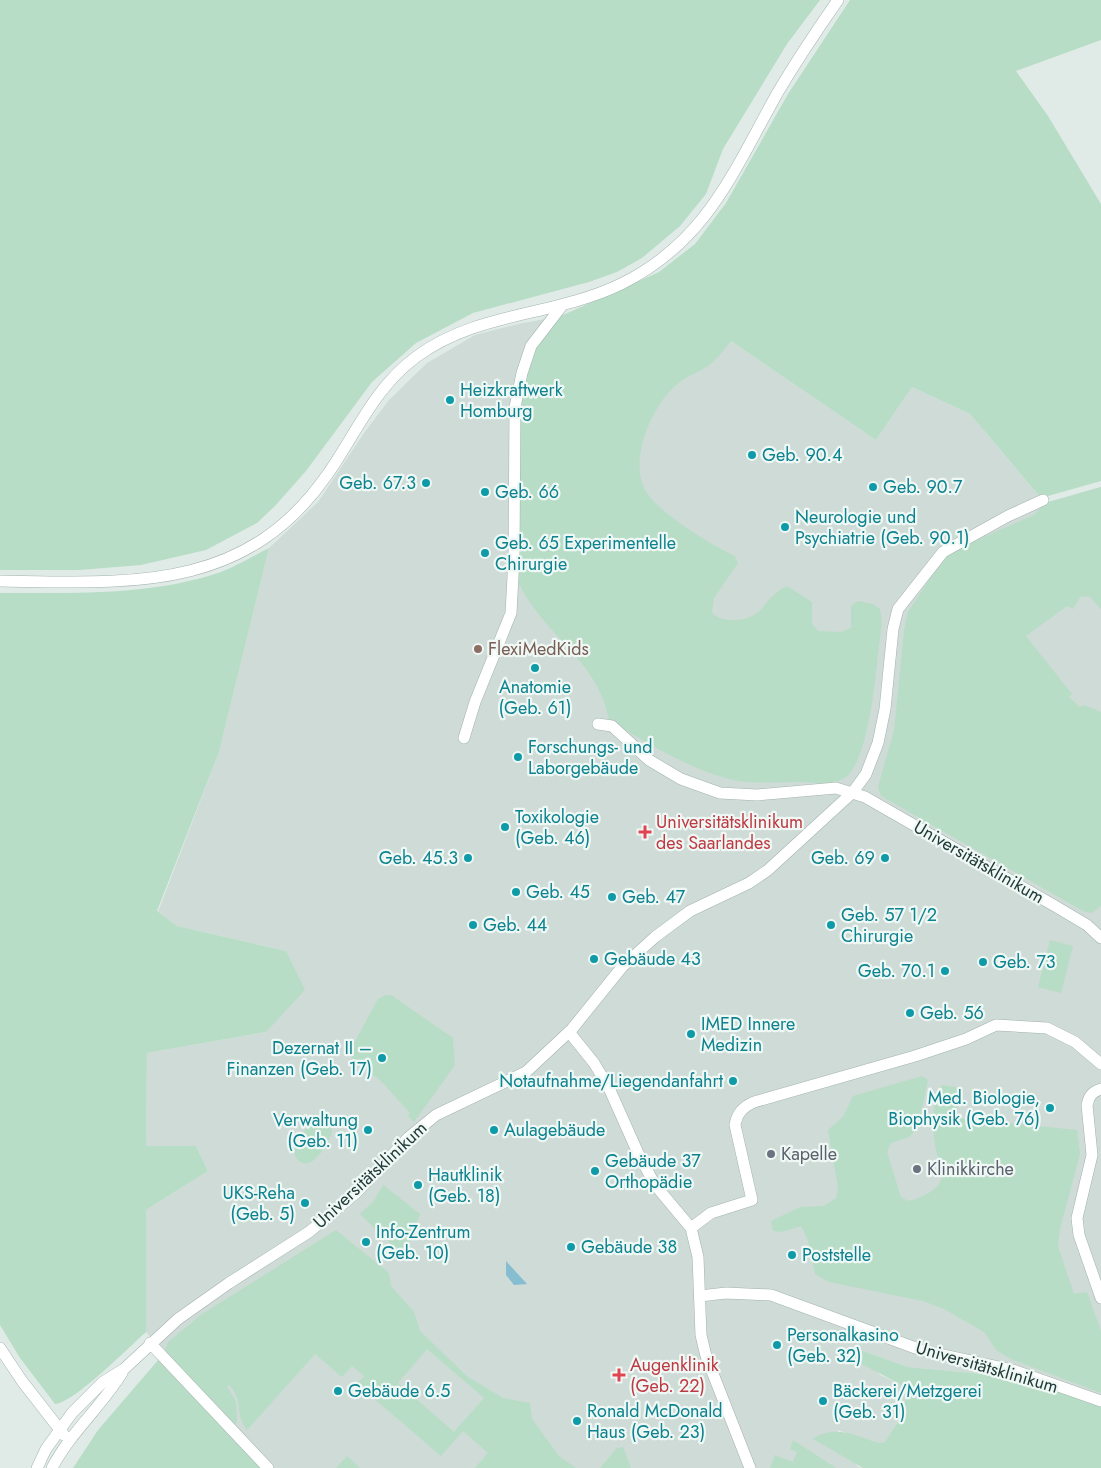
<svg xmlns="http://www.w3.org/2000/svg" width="1101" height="1468" font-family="Jost,sans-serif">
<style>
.built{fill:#cedbd6}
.green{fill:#b8ddc6;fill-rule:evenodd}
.water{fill:#87bdd1}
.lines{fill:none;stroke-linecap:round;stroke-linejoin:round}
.minor-casing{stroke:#a3b3af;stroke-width:12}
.minor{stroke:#fff;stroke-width:11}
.culture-dot{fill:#0f9aa8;stroke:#f0f8f5;stroke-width:2}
.education-dot{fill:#8d6e63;stroke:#f0f8f5;stroke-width:2}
.health-dot{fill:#e0444e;stroke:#f0f8f5;stroke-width:2}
.worship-dot{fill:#6b7280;stroke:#f0f8f5;stroke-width:2}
.labels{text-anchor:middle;stroke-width:4.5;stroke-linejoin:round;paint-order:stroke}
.culture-label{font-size:18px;fill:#0d838f;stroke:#f0f8f5;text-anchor:start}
.education-label{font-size:18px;fill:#785e54;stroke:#f0f8f5;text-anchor:start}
.health-label{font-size:18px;fill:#be3a42;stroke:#f0f8f5;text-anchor:start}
.street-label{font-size:18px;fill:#203b37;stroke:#f0f8f5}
.worship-label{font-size:18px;fill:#5b616d;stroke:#f0f8f5;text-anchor:start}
</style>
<rect width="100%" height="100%" fill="#e0ebe7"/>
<!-- built -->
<polygon class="built" points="640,282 731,341 876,440 912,387 970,414 1045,503 1101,487 1101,1405 1015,1377 908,1367 860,1350 880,1375 898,1383 908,1391 899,1419 886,1442 879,1443 837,1430 858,1467 863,1468 262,1468 146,1332 146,1210 208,1171 196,1146 146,1147 147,1053 266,1032 286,951 177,926 158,912 219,752 269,548 318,502 364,433 389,400 427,363 475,335 518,324 561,316"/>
<!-- green -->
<g class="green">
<polygon points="0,0 820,0 787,44 723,149 706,194 680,226 642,258 617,272 589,282 473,313 416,343 372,382 306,471 275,506 257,523 206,550 141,565 80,570 0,570"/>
<path d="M850,0H1101V40L1016,71L1048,116L1101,204V481L1041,498L970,414L912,387L876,440L731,341C724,350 717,359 708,366C696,374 685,376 673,388C651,409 630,458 644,488C655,511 711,545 735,556L738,563L714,598L712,613C720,619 723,620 733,620C766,620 762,597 787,586L812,602V624L818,631L841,632L851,628V606L858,601L873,604L880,609L882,622C876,661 873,742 850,773C840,786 818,783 803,782C782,782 760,784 739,781C703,776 639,740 609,719C597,658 542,635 518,581L519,406L529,357L561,316L659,272L695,244L726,203L788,94Z"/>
<polygon points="1101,487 1101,609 1090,597 1081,596 1073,609 1067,606 1026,636 1072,694 1069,697 1080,707 1084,705 1101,712 1101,906 1092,913 1083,911 881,796 878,787 894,730 904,631 908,612 936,569 947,557 966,545 1034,515 1045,503"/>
<path d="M269,548L219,752L157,911L177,926L286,951L305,990L266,1032L147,1053L146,1146H196L208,1171L146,1210V1332C129,1347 74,1403 55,1404L20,1358L0,1325V593C74,593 150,596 221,572C237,566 253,556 269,548Z"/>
<polygon points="1050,940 1073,946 1061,993 1038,987"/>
<polygon points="386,995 391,995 453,1038 455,1065 414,1122 408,1116 410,1113 382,1082 348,1054 378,999"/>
<path d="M922,1076L928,1080L918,1128L909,1137L891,1143L887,1152L901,1197L908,1201C919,1199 940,1190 942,1177C943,1170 938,1158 936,1150C932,1132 931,1101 942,1085L956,1087L958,1118L1077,1130L1080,1154L1060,1229L1058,1246L1074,1294L1087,1292L1101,1331V1393L1011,1359L996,1350L984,1332L944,1309L923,1301L829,1282L815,1274L808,1240L801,1226L782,1232L773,1231L771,1221L800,1207L824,1206L836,1198L838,1187L828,1130L843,1117L853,1096Z"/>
<path d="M317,1118L329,1121L332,1133C326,1146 309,1178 295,1156C292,1144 307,1125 317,1118Z"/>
<polygon points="383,1185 420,1214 408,1247 395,1248 360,1214 374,1201"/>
<path d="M336,1230L389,1273L391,1286L414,1312L420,1331L468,1377L503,1398L530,1403L532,1419L559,1456L576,1468H475L488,1453L463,1431L441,1456L357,1384L364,1376L352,1366L342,1377L315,1354L247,1430C234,1414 244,1400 229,1385L227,1387L236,1401L237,1422L233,1426L165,1351L168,1342L202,1314ZM427,1349L484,1398L454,1432L398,1383Z"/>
<path d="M860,1350L908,1367L1015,1377L1101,1405V1468H863L813,1439C834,1424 857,1436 879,1443L885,1442L899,1420L908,1391L898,1383L854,1360V1353Z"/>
<polygon points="159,1359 262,1468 73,1468 98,1430"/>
<polygon points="793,1440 836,1468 770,1468 775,1455 793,1462 797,1452 790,1449"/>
<polygon points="623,1447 631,1468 600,1468 617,1448"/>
<polygon points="347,1456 360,1468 336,1468"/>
</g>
<!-- water -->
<polygon class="water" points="506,1261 527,1284 514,1285 506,1275"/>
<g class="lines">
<defs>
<g id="minor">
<path d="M0,581C128,583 245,593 327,475C356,434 374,388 416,357C478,311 553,317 621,284C707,242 734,170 778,92C797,60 817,30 838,0"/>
<polyline points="598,724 612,726 649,760 681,779 720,793 757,795 836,788 865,797 1055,906 1087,925 1101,938"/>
<polyline points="464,738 475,702 511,613 514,558 515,407 522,373 531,346 561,307"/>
<polyline points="569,1032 594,1063 609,1088 638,1153 655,1185 691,1228 698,1257 701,1335 706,1356 750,1468"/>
<path d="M1101,1089C1092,1092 1089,1096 1087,1105L1092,1155L1077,1218L1079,1235L1101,1298"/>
<path d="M691,1228L711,1213L752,1200L735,1125C737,1113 743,1107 754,1102L915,1056L966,1039L996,1025L1047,1028L1075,1042L1101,1064"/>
<polyline points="700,1296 726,1293 771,1295 921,1350 1013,1370 1101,1401"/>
<polyline points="150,1343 268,1468"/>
<polyline points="0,1348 22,1381 64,1435"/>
<polyline points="37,1468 46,1449 72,1413 103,1382 124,1369 178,1319 229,1283 309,1232 356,1193 408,1138 436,1115 526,1072 572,1029 622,967 655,937 690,911 749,883 768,870 853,792 866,774 878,743 885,709 893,629 898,609 943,552 1008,516 1043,500"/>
<path d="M52,1468C70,1433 102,1406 122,1373"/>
</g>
</defs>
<!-- minor casing -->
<use href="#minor" class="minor-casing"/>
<!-- minor -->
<use href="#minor" class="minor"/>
</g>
<!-- markers -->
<g class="culture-dot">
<circle cx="450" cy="400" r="5"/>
<circle cx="752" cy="455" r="5"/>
<circle cx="426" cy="483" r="5"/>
<circle cx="873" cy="487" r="5"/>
<circle cx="485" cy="492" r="5"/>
<circle cx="785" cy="527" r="5"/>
<circle cx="485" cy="553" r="5"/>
<circle cx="535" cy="668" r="5"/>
<circle cx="518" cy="757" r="5"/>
<circle cx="505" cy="827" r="5"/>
<circle cx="468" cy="858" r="5"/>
<circle cx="885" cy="858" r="5"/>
<circle cx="516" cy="892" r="5"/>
<circle cx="612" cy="897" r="5"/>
<circle cx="473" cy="925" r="5"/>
<circle cx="831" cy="925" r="5"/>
<circle cx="594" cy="959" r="5"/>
<circle cx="983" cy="962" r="5"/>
<circle cx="945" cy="971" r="5"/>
<circle cx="910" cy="1013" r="5"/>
<circle cx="691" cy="1034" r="5"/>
<circle cx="382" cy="1058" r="5"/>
<circle cx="733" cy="1081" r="5"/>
<circle cx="1050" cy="1108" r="5"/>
<circle cx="368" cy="1130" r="5"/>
<circle cx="494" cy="1130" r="5"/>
<circle cx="595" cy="1171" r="5"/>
<circle cx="418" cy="1185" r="5"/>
<circle cx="305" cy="1203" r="5"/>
<circle cx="366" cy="1242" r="5"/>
<circle cx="571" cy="1247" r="5"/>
<circle cx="792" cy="1255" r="5"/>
<circle cx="777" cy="1345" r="5"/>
<circle cx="338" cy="1391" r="5"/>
<circle cx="823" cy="1401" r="5"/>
<circle cx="577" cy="1421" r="5"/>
</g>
<circle class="education-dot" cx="478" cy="649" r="5"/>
<g class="health-dot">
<path d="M642.5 824.5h5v5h5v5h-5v5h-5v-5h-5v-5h5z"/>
<path d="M616.5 1367.5h5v5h5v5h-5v5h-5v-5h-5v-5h5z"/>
</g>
<g class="worship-dot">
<circle cx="771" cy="1154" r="5"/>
<circle cx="917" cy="1169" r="5"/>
</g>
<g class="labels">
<!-- culture labels -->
<g class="culture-label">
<text x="460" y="396">Heizkraftwerk<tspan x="460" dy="21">Homburg</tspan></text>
<text x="762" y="461">Geb. 90.4</text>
<text x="416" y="489" text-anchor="end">Geb. 67.3</text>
<text x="883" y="493">Geb. 90.7</text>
<text x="495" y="498">Geb. 66</text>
<text x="795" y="523">Neurologie und<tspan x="795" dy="21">Psychiatrie (Geb. 90.1)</tspan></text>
<text x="495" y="549">Geb. 65 Experimentelle<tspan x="495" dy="21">Chirurgie</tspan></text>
<text x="535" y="693" text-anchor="middle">Anatomie<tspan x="535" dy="21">(Geb. 61)</tspan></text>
<text x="528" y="753">Forschungs- und<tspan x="528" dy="21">Laborgebäude</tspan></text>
<text x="515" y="823">Toxikologie<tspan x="515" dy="21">(Geb. 46)</tspan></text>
<text x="458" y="864" text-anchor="end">Geb. 45.3</text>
<text x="875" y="864" text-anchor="end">Geb. 69</text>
<text x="526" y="898">Geb. 45</text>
<text x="622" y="903">Geb. 47</text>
<text x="841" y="921">Geb. 57 1/2<tspan x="841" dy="21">Chirurgie</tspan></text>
<text x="483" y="931">Geb. 44</text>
<text x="604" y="965">Gebäude 43</text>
<text x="993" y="968">Geb. 73</text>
<text x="935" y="977" text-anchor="end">Geb. 70.1</text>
<text x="920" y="1019">Geb. 56</text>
<text x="701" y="1030">IMED Innere<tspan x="701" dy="21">Medizin</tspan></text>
<text x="372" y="1054" text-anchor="end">Dezernat II –<tspan x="372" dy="21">Finanzen (Geb. 17)</tspan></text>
<text x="723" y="1087" text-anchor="end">Notaufnahme/Liegendanfahrt</text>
<text x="1040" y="1104" text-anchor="end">Med. Biologie,<tspan x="1040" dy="21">Biophysik (Geb. 76)</tspan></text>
<text x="358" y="1126" text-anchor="end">Verwaltung<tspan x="358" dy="21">(Geb. 11)</tspan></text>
<text x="504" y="1136">Aulagebäude</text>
<text x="605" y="1167">Gebäude 37<tspan x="605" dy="21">Orthopädie</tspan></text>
<text x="428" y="1181">Hautklinik<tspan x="428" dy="21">(Geb. 18)</tspan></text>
<text x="295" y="1199" text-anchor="end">UKS-Reha<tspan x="295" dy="21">(Geb. 5)</tspan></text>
<text x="376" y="1238">Info-Zentrum<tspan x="376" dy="21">(Geb. 10)</tspan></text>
<text x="581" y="1253">Gebäude 38</text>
<text x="802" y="1261">Poststelle</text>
<text x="787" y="1341">Personalkasino<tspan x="787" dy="21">(Geb. 32)</tspan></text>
<text x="348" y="1397">Gebäude 6.5</text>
<text x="833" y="1397">Bäckerei/Metzgerei<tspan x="833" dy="21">(Geb. 31)</tspan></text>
<text x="587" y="1417">Ronald McDonald<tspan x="587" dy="21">Haus (Geb. 23)</tspan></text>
</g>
<!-- education labels -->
<g class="education-label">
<text x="488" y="655">FlexiMedKids</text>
</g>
<!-- health labels -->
<g class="health-label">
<text x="656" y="828">Universitätsklinikum<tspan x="656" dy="21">des Saarlandes</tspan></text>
<text x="630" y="1371">Augenklinik<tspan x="630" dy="21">(Geb. 22)</tspan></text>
</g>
<!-- street labels -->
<g class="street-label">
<text transform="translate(979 862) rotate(30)" y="6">Universitätsklinikum</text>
<text transform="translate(370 1175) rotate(-43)" y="6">Universitätsklinikum</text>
<text transform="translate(987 1367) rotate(16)" y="6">Universitätsklinikum</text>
</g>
<!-- worship labels -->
<g class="worship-label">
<text x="781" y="1160">Kapelle</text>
<text x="927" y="1175">Klinikkirche</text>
</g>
</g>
</svg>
